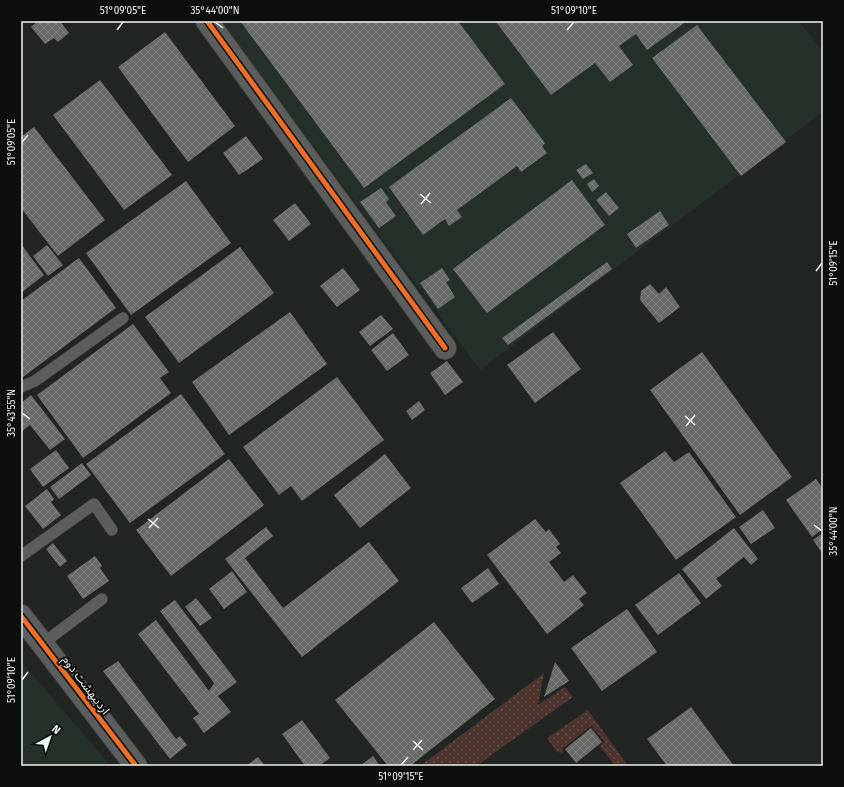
<svg xmlns="http://www.w3.org/2000/svg" width="844" height="787" font-family="'Fira Sans','Noto Sans Arabic',sans-serif">
<style>
.built{fill:#253028}
.grass{fill:url(#grass-dots)}
.building{fill:url(#building-cross-hatch)}
.lines{fill:none;stroke-linecap:round;stroke-linejoin:round}
.service-casing{stroke:#3d413e;stroke-width:12}
.minor-casing{stroke:#3d413e;stroke-width:24}
.tertiary-casing{stroke:#3d413e;stroke-width:24}
.service{stroke:#5b5e5c;stroke-width:11}
.minor{stroke:#5b5e5c;stroke-width:22}
.tertiary{stroke:#5b5e5c;stroke-width:22}
.cycleway-casing{stroke:#0d0f0d;stroke-width:8}
.cycleway{stroke:#ee6e29;stroke-width:5}
.ticks{fill:none;stroke:#f0f5f1;stroke-width:1.5}
.labels{text-anchor:middle;stroke-width:4;stroke-linejoin:round;paint-order:stroke}
.street-label{font-size:12px;fill:#f0f5f1;stroke:#0d0f0d}
.neatline{fill:none;stroke:#f0f5f1;stroke-width:1.5}
.ticks-label{font-size:10px;text-anchor:middle;fill:#f0f5f1}
</style>
<defs>
<pattern id="grass-dots" width="8" height="8" patternUnits="userSpaceOnUse"><rect width="8" height="8" fill="#4d342f"/><path d="M2 2h.1M6 6h.1" fill="none" stroke="#67524e" stroke-width="1.8" stroke-linecap="round"/></pattern>
<pattern id="building-cross-hatch" width="8" height="8" patternUnits="userSpaceOnUse"><rect width="8" height="8" fill="#676a67"/><path d="M0 0l8 8M0 8l8-8" fill="none" stroke="#7d807d"/></pattern>
</defs>
<rect width="100%" height="100%" fill="#222623"/>
<!-- built -->
<g class="built">
<polygon points="221,21 799,21 823,52 823,112 480,370"/>
<polygon points="21,661 111,766 21,766"/>
</g>
<!-- grass -->
<g class="grass">
<polygon points="544,673 538,705 565,687 573,697 476,766 420,766"/>
<polygon points="588,710 628,766 615,766 600,746 605,742 591,726 562,749 564,753 557,752 547,738"/>
</g>
<!-- building -->
<g class="building">
<polygon points="38,21 60,21 69,33 58,42 54,38 45,44 31,27"/>
<polygon points="240,21 458,21 505,84 364,188"/>
<polygon points="497,21 687,21 647,50 636,34 619,46 633,65 610,82 595,63 551,95 496,22"/>
<polygon points="697,25 786,142 741,176 652,58"/>
<polygon points="165,32 235,126 188,162 118,67"/>
<polygon points="100,80 172,175 124,210 53,115"/>
<polygon points="511,98 545,143 542,146 547,153 521,172 517,166 457,210 462,217 449,226 445,219 423,235 389,187"/>
<polygon points="34,127 105,220 58,256 21,208 21,137"/>
<polygon points="246,136 263,159 239,175 223,153"/>
<polygon points="586,164 593,173 583,179 576,170"/>
<polygon points="594,179 599,186 592,192 587,184"/>
<polygon points="572,180 605,225 487,313 453,269"/>
<polygon points="186,181 231,243 131,315 86,253"/>
<polygon points="381,188 389,199 386,202 396,216 379,228 360,202"/>
<polygon points="606,192 619,208 609,216 596,200"/>
<polygon points="295,203 311,224 289,241 273,220"/>
<polygon points="660,211 669,225 636,248 627,234"/>
<polygon points="21,244 44,275 21,293"/>
<polygon points="47,245 63,265 48,276 33,256"/>
<polygon points="240,247 274,293 179,363 145,317"/>
<polygon points="79,258 116,308 23,377 21,375 21,301"/>
<polygon points="607,262 612,269 508,345 502,338"/>
<polygon points="343,268 360,290 337,307 320,286"/>
<polygon points="442,268 450,280 446,282 455,297 438,309 420,283"/>
<polygon points="650,284 659,294 666,287 680,307 659,323 640,300 641,291"/>
<polygon points="290,312 327,364 229,435 192,382"/>
<polygon points="381,315 393,329 370,346 359,332"/>
<polygon points="133,324 169,372 160,378 171,393 83,458 37,395"/>
<polygon points="553,332 581,369 535,403 507,365"/>
<polygon points="393,333 409,355 387,371 371,350"/>
<polygon points="702,352 792,477 740,515 650,390"/>
<polygon points="447,361 463,382 445,395 430,373"/>
<polygon points="337,377 384,440 302,501 291,486 279,495 243,447"/>
<polygon points="181,394 225,454 130,523 86,464"/>
<polygon points="31,395 65,439 50,450 30,425 21,432 21,403"/>
<polygon points="419,401 425,410 412,420 406,411"/>
<polygon points="56,450 69,468 43,487 30,469"/>
<polygon points="665,451 674,462 689,452 736,517 676,560 620,483"/>
<polygon points="385,454 411,488 360,528 334,495"/>
<polygon points="229,459 264,505 171,576 136,530"/>
<polygon points="82,463 91,475 59,499 50,487"/>
<polygon points="816,479 823,489 823,529 812,537 786,500"/>
<polygon points="47,489 54,499 51,502 61,515 43,529 25,506"/>
<polygon points="763,510 775,528 751,544 739,527"/>
<polygon points="535,519 546,532 549,529 560,544 556,547 561,553 549,562 564,582 573,575 587,593 579,599 584,605 547,634 487,555"/>
<polygon points="266,527 273,536 245,558 283,608 369,542 399,581 302,657 225,559"/>
<polygon points="734,528 758,559 751,565 744,557 716,579 722,586 706,599 682,569"/>
<polygon points="823,533 823,554 813,540"/>
<polygon points="53,543 67,561 60,567 46,549"/>
<polygon points="95,556 102,566 100,568 109,581 83,599 67,576"/>
<polygon points="488,568 499,584 472,603 461,588"/>
<polygon points="232,571 247,592 224,609 209,589"/>
<polygon points="679,573 701,603 658,635 635,605"/>
<polygon points="196,598 212,618 200,626 185,607"/>
<polygon points="175,600 237,682 218,696 231,712 204,733 193,718 199,714 138,634 156,620 209,691 214,683 160,611"/>
<polygon points="627,609 657,652 602,691 571,648"/>
<polygon points="434,622 495,699 410,766 388,766 335,700"/>
<polygon points="118,661 176,739 180,736 187,745 170,759 103,671"/>
<polygon points="555,662 569,681 544,697"/>
<polygon points="691,707 734,766 667,766 647,739"/>
<polygon points="302,720 330,758 319,766 305,766 282,734"/>
<polygon points="591,728 602,742 576,763 565,749"/>
<polygon points="373,756 380,766 360,766"/>
<polygon points="258,757 265,766 246,766"/>
</g>
<g class="lines">
<defs>
<g id="service">
<polyline points="21,387 35,381 123,318"/>
<polyline points="21,556 94,504 112,530"/>
<polyline points="42,644 102,599"/>
</g>
<polyline id="minor" points="207,21 445,348"/>
<polyline id="tertiary" points="21,616 136,766"/>
</defs>
<!-- service casing -->
<use href="#service" class="service-casing"/>
<!-- minor casing -->
<use href="#minor" class="minor-casing"/>
<!-- tertiary casing -->
<use href="#tertiary" class="tertiary-casing"/>
<!-- service -->
<use href="#service" class="service"/>
<!-- minor -->
<use href="#minor" class="minor"/>
<!-- tertiary -->
<use href="#tertiary" class="tertiary"/>
<defs>
<g id="cycleway">
<polyline points="207,21 445,348"/>
<polyline points="21,616 136,766"/>
</g>
</defs>
<!-- cycleway casing -->
<use href="#cycleway" class="cycleway-casing"/>
<!-- cycleway -->
<use href="#cycleway" class="cycleway"/>
</g>
<!-- ticks -->
<path class="ticks" d="M215,22L223,28M117,30L123,22M567,30L574,22M22,142L28,135M420,194L431,203M421,204L430,193M816,271L822,263M22,413L30,419M685,416L695,425M686,426L695,415M148,519L159,528M814,525L822,531M149,528L158,518M22,680L28,672M413,741L423,750M413,750L422,740M401,765L408,757"/>
<g class="labels">
<!-- street labels -->
<g class="street-label">
<text transform="translate(86 685) rotate(53)" y="4">اردیبهشت دوم</text>
</g>
</g>
<!-- border -->
<rect width="844" height="787" fill="none" stroke="#0d0f0d" stroke-width="44"/>
<!-- north arrow -->
<g transform="translate(50 737) rotate(40)" stroke="#0d0f0d" stroke-width="3" paint-order="stroke">
<path d="M0-3L7 15L0 10L-7 15Z" fill="#f0f5f1"/>
<text y="-6" font-size="11" font-weight="bold" text-anchor="middle" fill="#f0f5f1">N</text>
</g>
<rect x="22" y="22" width="800" height="743" class="neatline"/>
<g class="ticks-label">
<text x="123" y="14">51°09'05"E</text>
<text x="215" y="14">35°44'00"N</text>
<text x="574" y="14">51°09'10"E</text>
<text transform="translate(11 142) rotate(-90)" y="4">51°09'05"E</text>
<text transform="translate(833 263) rotate(-90)" y="4">51°09'15"E</text>
<text transform="translate(11 413) rotate(-90)" y="4">35°43'55"N</text>
<text transform="translate(833 531) rotate(-90)" y="4">35°44'00"N</text>
<text transform="translate(11 680) rotate(-90)" y="4">51°09'10"E</text>
<text x="401" y="780">51°09'15"E</text>
</g>
</svg>
